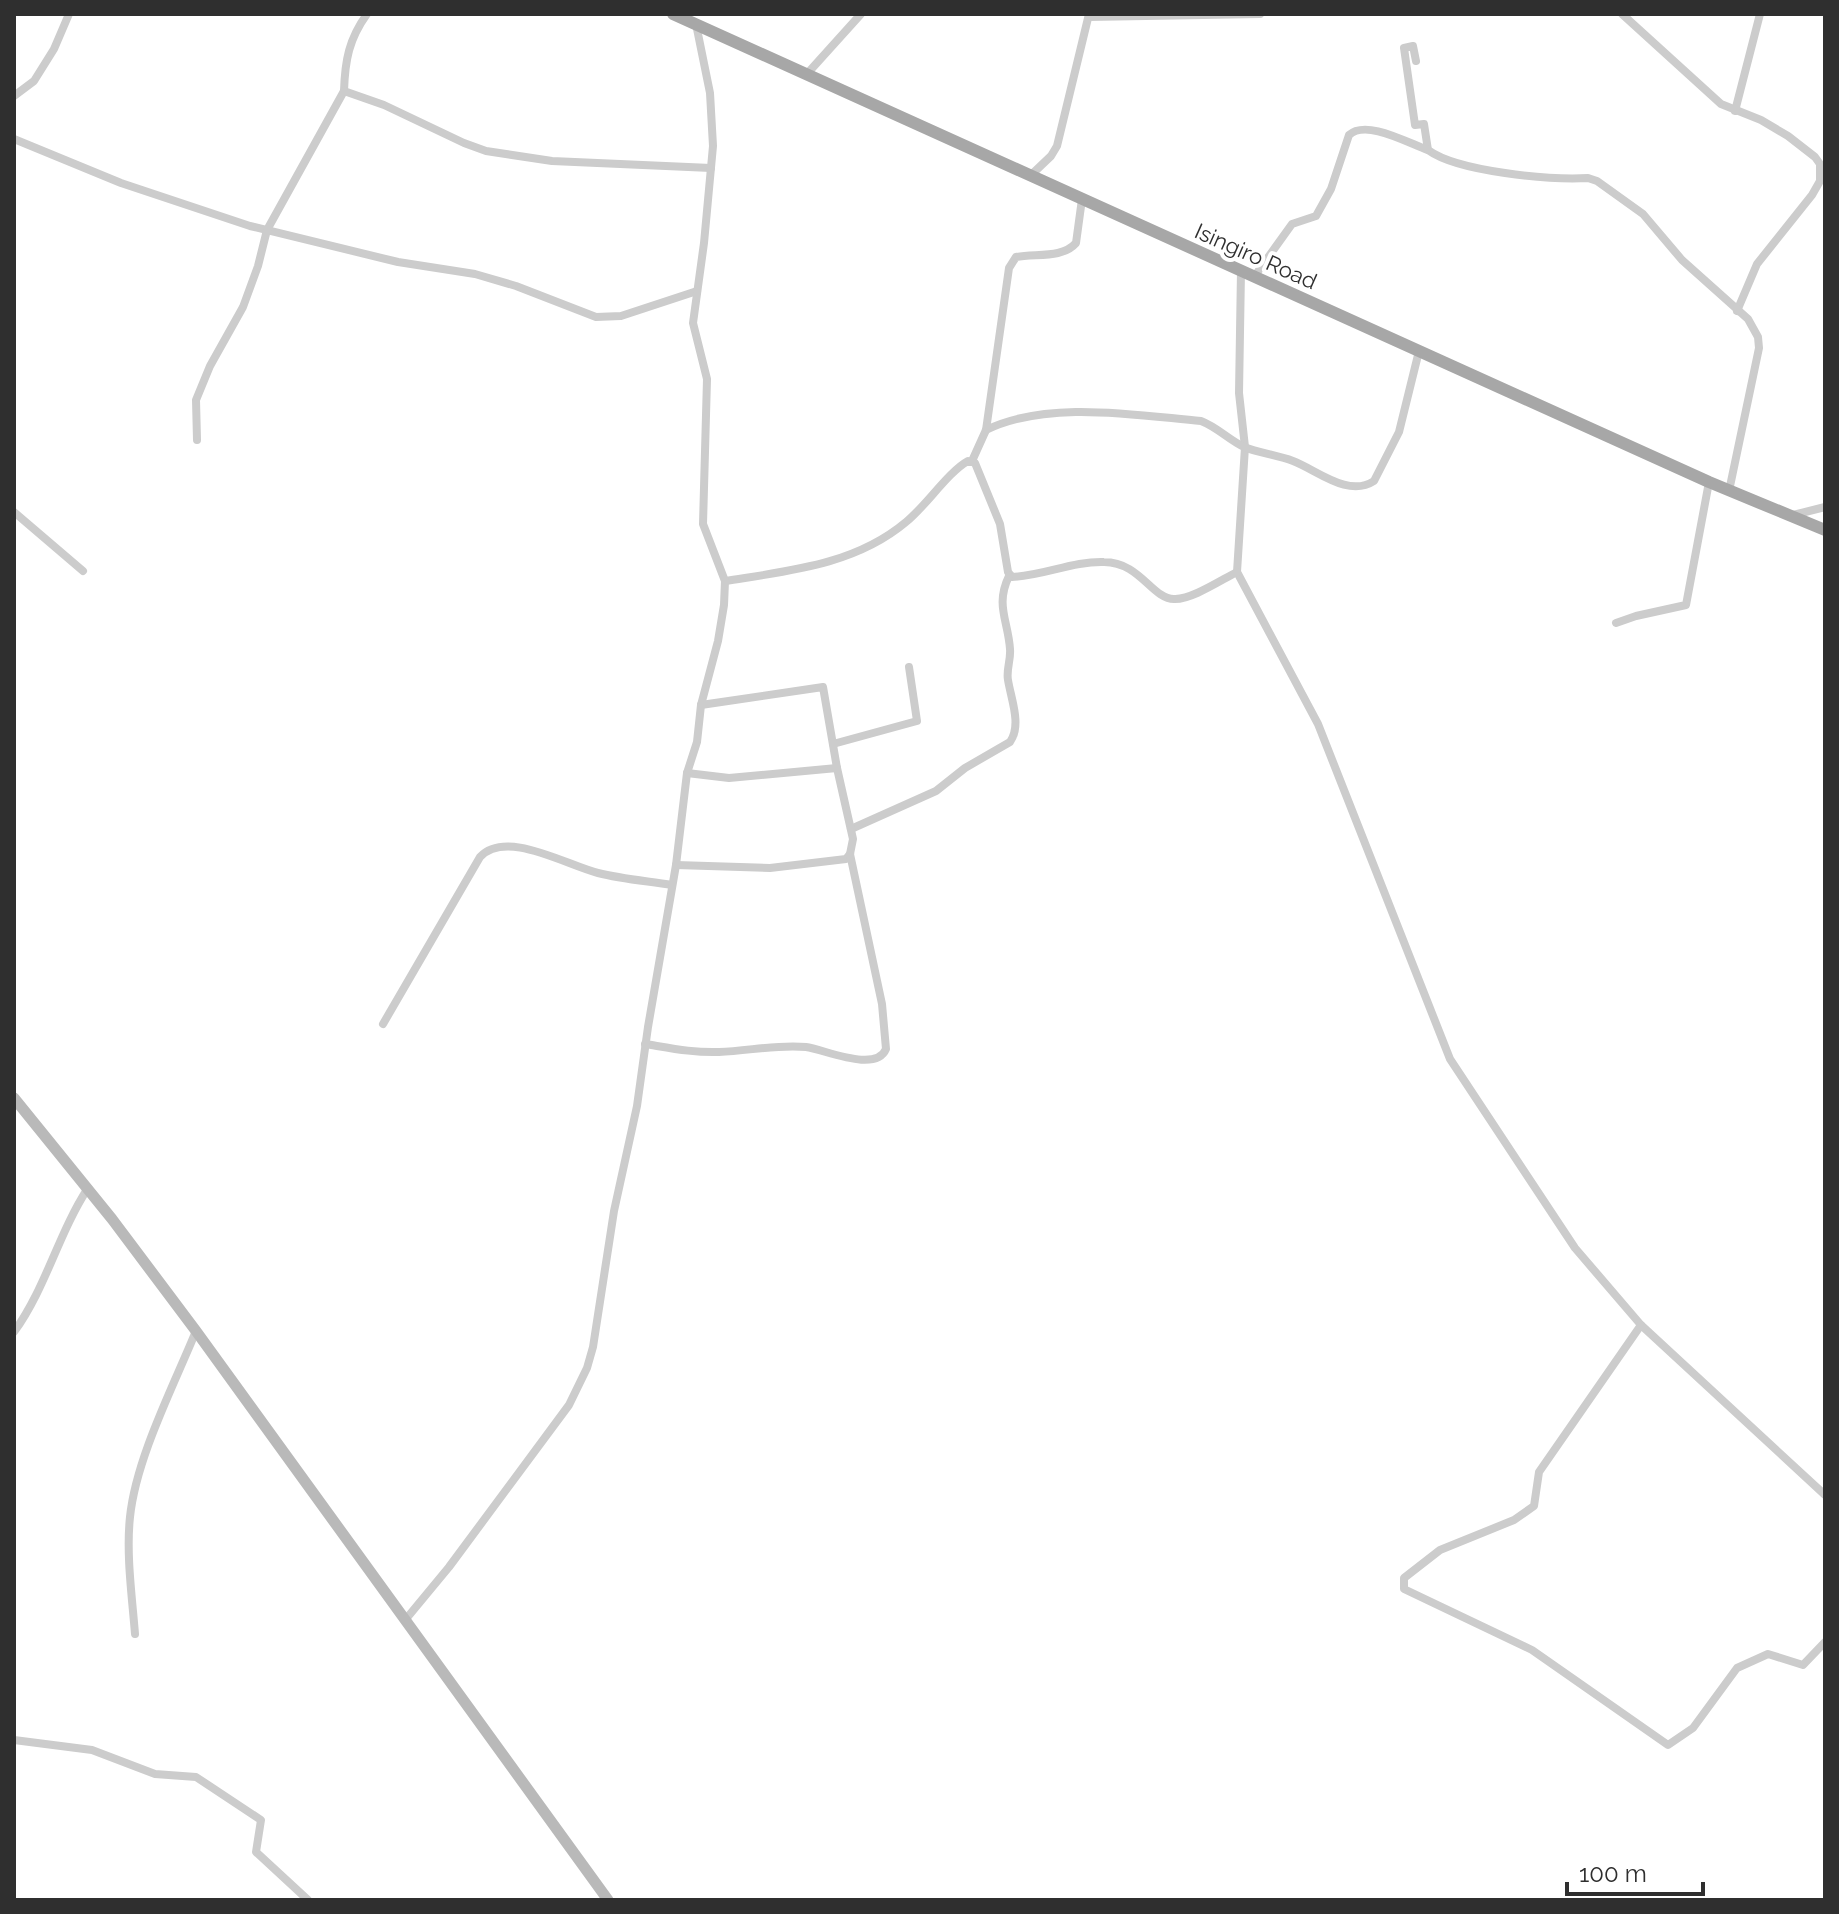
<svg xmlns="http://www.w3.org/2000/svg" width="1839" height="1914" font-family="Raleway,sans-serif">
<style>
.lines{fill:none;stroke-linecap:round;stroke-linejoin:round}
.street{stroke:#ccc;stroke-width:8}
.secondary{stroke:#b9b9b9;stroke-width:11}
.primary{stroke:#a7a7a7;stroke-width:12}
.labels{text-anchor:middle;stroke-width:8;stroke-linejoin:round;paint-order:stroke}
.street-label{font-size:22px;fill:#2f2f2f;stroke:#fff}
</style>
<rect width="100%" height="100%" fill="#fff"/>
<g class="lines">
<!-- street -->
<g class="street">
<path d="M367,14C349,39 345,60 344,91L384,105L464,143L486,151L552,161L711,168"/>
<polyline points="1622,14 1721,104 1761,120 1788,136 1815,157 1820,164 1820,181 1812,195 1757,264 1737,311"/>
<polyline points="1089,17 1260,14"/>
<path d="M1416,61L1413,46L1404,48L1415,125L1424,124L1428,150C1458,172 1550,180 1588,178L1597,181L1643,214L1682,260L1748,319L1758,337L1759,348L1729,491"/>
<polyline points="806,75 861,14"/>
<polyline points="14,96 34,81 54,49 69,14"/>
<polyline points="1735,111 1760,14"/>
<polyline points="14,139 121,183 250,226 398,262 475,274 516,286 596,317 621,316 697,291"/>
<polyline points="1030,176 1051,156 1057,146 1089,14"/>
<polyline points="1241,271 1239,393 1245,447 1237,572 1318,724 1450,1059 1575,1248 1641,1325 1825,1495"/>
<path d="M1254,277L1292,224L1316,216L1331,189L1349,135C1366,119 1408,143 1428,150"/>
<path d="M986,430C1048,400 1134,415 1201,421C1217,427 1229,440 1244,447C1259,453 1277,455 1293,461C1317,470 1348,498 1374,481L1399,432L1419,351"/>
<polyline points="197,440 196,400 210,366 243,307 258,266 267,230 344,91"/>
<path d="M972,461L986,430L1009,268L1016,257C1035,253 1062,259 1076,243L1082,199"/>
<polyline points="14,512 83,571"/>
<polyline points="1793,515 1825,507"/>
<path d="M725,581C788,571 855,565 906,522C926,506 948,472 968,461L975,463L1000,524L1008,572L1012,577C1043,576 1073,561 1104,562C1140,562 1152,599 1174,599C1191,600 1221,580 1237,572"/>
<polyline points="1616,623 1636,616 1686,605 1709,482"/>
<polyline points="833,744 917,721 909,667"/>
<polyline points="687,773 729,778 837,768"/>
<path d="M851,829L936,791L965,768L1010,742C1022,725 1011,699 1008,680C1006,670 1011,660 1010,649C1008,620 995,605 1009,576"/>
<polyline points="676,865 770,868 846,859 850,854"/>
<path d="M383,1024L480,857C506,829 566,865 598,873C622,879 647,881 672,885"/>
<path d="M645,1044C670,1048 694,1053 719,1052C749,1051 777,1044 806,1047C826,1050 876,1073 886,1049L882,1004L850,854L853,839L837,768L823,687L701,705"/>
<polyline points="1641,1325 1539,1472 1534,1506 1514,1520 1440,1550 1404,1578 1404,1589 1532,1650 1668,1745 1693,1728 1737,1668 1768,1654 1803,1665 1825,1642"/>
<path d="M14,1332C46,1288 58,1234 88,1188"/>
<polyline points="406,1619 449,1567 569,1405 587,1368 593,1347 614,1211 637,1106 648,1027 676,865 687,773 697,742 701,705 718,641 724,605 725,581 703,524 707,379 693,323 704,243 713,146 710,93 696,24"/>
<path d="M135,1634C132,1596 126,1554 130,1517C136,1458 174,1385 196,1331"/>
<polyline points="14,1740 92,1750 155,1774 196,1777 261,1820 256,1852 308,1900"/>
</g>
<!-- secondary -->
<polyline class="secondary" points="14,1098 112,1219 196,1331 608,1900"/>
<!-- primary -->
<polyline class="primary" points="673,14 1709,482 1825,530"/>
</g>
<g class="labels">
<!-- street labels -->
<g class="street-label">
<text transform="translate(1256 256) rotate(24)" y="8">Isingiro Road</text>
</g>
</g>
<!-- border -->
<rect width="1839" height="1914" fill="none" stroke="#2f2f2f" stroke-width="32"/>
<!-- scale -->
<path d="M1567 1882v12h136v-12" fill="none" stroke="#2f2f2f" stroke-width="4"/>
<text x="1579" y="1882" font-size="24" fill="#2f2f2f" stroke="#ffffff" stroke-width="6" paint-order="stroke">100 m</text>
</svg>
